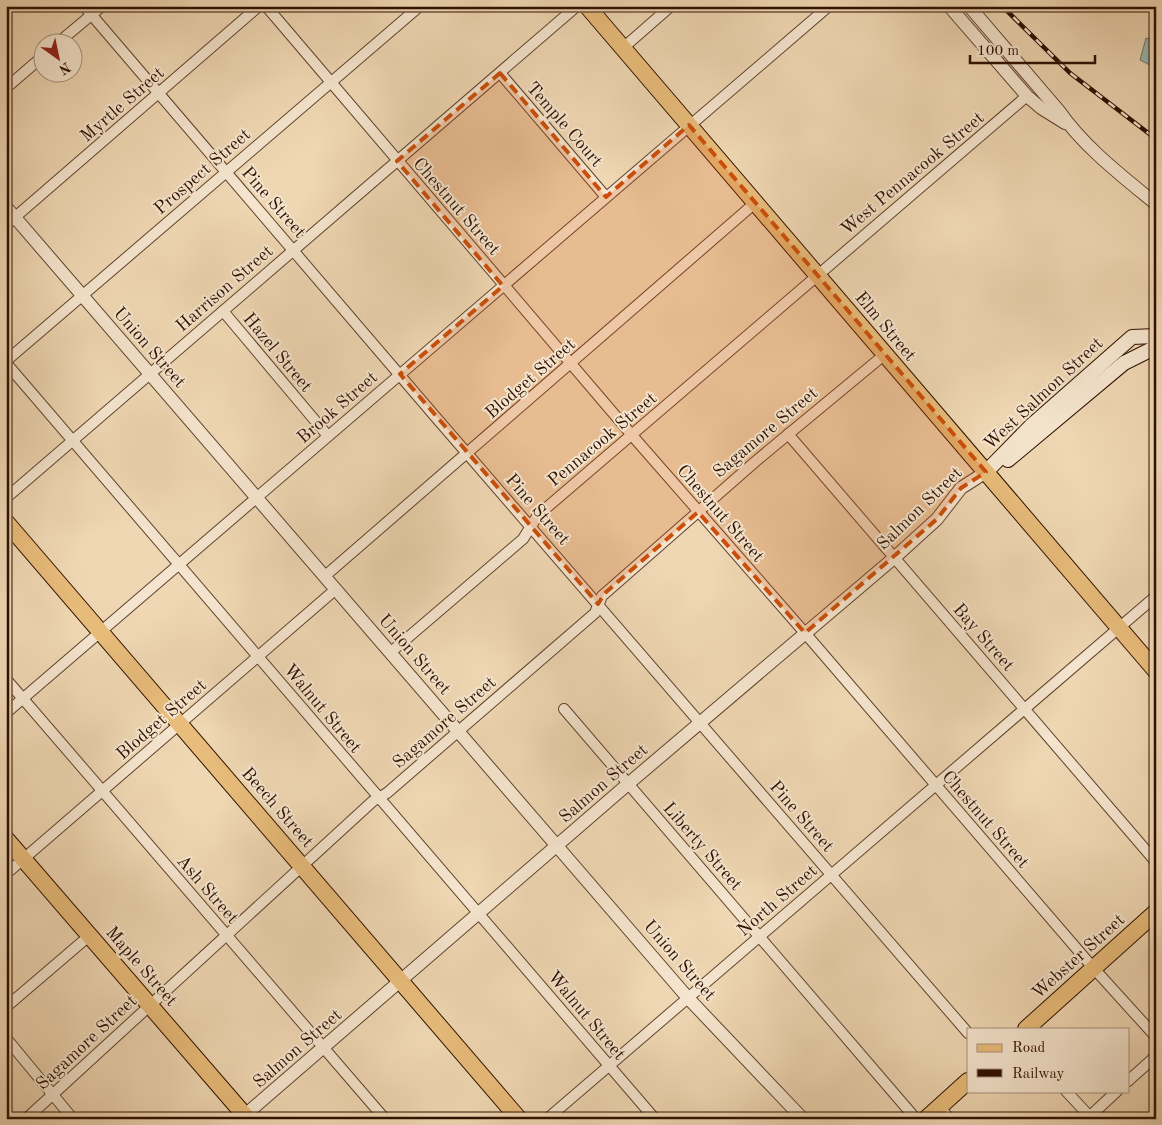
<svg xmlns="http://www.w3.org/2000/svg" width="1162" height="1125" font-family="'Old Standard TT',serif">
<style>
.water{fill:#9bb8b3;stroke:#70756b}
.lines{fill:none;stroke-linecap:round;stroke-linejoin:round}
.minor-casing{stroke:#5f422d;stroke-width:12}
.tertiary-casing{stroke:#5f422d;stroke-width:14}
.secondary-casing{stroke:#2f1000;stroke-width:16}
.primary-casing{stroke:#2f1000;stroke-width:18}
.minor{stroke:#f5e5ce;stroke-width:10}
.tertiary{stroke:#f5e5ce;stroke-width:12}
.secondary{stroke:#f5e5ce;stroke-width:14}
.primary{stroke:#e8bc7a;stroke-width:16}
.rail-casing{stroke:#2f1000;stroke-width:4.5}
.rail{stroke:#f5e5ce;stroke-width:2.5;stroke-dasharray:8;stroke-linecap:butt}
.marked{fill:#cc4e0a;fill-opacity:0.2;stroke:#cc4e0a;stroke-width:4;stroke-dasharray:10 6;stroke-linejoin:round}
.labels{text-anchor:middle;stroke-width:4;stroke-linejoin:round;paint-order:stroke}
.street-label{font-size:18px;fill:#2f1000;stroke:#f5e5ce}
</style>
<rect width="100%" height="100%" fill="#efd7b3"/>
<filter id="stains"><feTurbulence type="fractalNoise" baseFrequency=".004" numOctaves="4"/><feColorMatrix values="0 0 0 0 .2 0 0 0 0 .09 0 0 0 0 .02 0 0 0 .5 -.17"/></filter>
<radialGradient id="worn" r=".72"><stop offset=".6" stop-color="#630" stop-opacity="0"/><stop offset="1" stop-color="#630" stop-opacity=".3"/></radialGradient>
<!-- water -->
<polygon class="water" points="1146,38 1156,40 1156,68 1140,60"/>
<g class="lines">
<defs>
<g id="minor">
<polyline points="84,6 433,414 968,1033"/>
<polyline points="266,6 637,441 805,633 1089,963 1156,1037"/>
<polyline points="59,42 102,6"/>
<polyline points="623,48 671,6"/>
<polyline points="500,73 606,197"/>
<polyline points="6,88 42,57"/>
<polyline points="6,225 259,6"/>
<polyline points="223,311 328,436"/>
<polyline points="6,361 420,6"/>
<polyline points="6,363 655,1119"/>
<polyline points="788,434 1156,862"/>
<polyline points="6,498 577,6"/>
<polyline points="325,576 755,203"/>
<polyline points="391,652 523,539 538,515 1027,96"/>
<polyline points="6,679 385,1119"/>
<polyline points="564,709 916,1119"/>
<polyline points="6,713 829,6"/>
<polyline points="6,874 336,589"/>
<polyline points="6,1007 89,936"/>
<polyline points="6,1038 73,1119"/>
<polyline points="1128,1081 1156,1056"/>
<polyline points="1066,1091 1092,1119"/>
<polyline points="939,1107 950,1119"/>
<polyline points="26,1119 373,801 387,793 595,613 602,596 756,461 884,355"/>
<polyline points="547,1119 1156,596"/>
<polyline points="1087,1119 1117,1091"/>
</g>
<g id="tertiary">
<polyline points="949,6 1027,96 1041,108 1065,123"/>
<path d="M969,6L1059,111C1084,147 1122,176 1156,204"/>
<polyline points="6,207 688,998 803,1119"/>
<polyline points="245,1115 628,784 894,558 937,519 961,488 986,472"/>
</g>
<g id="secondary">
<polyline points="1008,460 1124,363 1156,347"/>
<polyline points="986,472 1032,425 1132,337 1156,336"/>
</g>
<g id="primary">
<polyline points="587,6 1156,671"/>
<polyline points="6,522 519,1119"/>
<polyline points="6,839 248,1119"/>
<polyline points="1026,1029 1156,912"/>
<polyline points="926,1119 968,1081"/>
</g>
</defs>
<!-- minor casing -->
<use href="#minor" class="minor-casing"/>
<!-- tertiary casing -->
<use href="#tertiary" class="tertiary-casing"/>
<!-- secondary casing -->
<use href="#secondary" class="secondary-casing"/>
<!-- primary casing -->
<use href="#primary" class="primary-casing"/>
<!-- minor -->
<use href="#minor" class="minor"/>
<!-- tertiary -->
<use href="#tertiary" class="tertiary"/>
<!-- secondary -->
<use href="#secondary" class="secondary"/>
<!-- primary -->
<use href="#primary" class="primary"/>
<defs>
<polyline id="rail" points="1002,6 1070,73 1156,139"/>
</defs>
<!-- rail casing -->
<use href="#rail" class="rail-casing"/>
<!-- rail -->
<use href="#rail" class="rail"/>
</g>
<!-- marked area -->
<path class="marked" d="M500,73L606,197L689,125L986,472L961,488L937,519L805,633L698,512L605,593L598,604L400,374L503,286L397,161Z"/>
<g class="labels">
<!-- street labels -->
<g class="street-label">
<text transform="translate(122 104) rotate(-41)" y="6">Myrtle Street</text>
<text transform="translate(565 124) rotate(49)" y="6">Temple Court</text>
<text transform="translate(202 171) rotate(-41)" y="6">Prospect Street</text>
<text transform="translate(912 173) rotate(-40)" y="6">West Pennacook Street</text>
<text transform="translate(274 202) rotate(49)" y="6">Pine Street</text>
<text transform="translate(457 206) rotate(49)" y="6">Chestnut Street</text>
<text transform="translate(224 288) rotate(-41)" y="6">Harrison Street</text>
<text transform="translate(886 326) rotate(50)" y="6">Elm Street</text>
<text transform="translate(150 347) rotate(49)" y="6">Union Street</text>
<text transform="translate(278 352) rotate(50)" y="6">Hazel Street</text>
<text transform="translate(530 378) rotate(-41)" y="6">Blodget Street</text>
<text transform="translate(1043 393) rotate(-43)" y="6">West Salmon Street</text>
<text transform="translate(337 407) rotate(-41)" y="6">Brook Street</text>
<text transform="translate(765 432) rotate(-40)" y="6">Sagamore Street</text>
<text transform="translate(602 439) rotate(-40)" y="6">Pennacook Street</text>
<text transform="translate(919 508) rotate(-44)" y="6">Salmon Street</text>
<text transform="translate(538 509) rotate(49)" y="6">Pine Street</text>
<text transform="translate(721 513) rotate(49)" y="6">Chestnut Street</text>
<text transform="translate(984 637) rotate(49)" y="6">Bay Street</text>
<text transform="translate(415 654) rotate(49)" y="6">Union Street</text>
<text transform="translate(323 708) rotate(50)" y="6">Walnut Street</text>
<text transform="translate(161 719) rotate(-41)" y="6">Blodget Street</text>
<text transform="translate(444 722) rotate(-41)" y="6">Sagamore Street</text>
<text transform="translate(603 783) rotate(-41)" y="6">Salmon Street</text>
<text transform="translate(278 807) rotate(49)" y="6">Beech Street</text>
<text transform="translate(802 816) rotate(49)" y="6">Pine Street</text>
<text transform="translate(986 819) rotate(49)" y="6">Chestnut Street</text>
<text transform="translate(703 846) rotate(49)" y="6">Liberty Street</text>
<text transform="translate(208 889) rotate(49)" y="6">Ash Street</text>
<text transform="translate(777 900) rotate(-41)" y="6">North Street</text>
<text transform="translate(1078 956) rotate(-42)" y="6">Webster Street</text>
<text transform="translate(680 960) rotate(49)" y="6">Union Street</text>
<text transform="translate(142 966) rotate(49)" y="6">Maple Street</text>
<text transform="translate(587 1015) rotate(50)" y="6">Walnut Street</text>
<text transform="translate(86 1042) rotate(-43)" y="6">Sagamore Street</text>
<text transform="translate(297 1048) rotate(-41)" y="6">Salmon Street</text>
</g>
</g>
<!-- margin -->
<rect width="1162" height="1125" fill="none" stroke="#efd7b3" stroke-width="25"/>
<rect x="8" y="8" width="1147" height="1110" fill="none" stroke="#2f1000" stroke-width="2.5"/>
<rect x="12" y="12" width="1137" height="1100" fill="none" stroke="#2f1000"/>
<!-- legend -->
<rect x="967" y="1028" width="162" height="65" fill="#f5e5ce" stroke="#a6907c"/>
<rect x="977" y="1044" width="25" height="8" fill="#e8bc7a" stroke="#a6907c"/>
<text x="1012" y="1052" font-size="15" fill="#2f1000">Road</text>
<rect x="977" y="1069" width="25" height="8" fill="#2f1000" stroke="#a6907c"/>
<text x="1012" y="1078" font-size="15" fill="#2f1000">Railway</text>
<!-- north arrow -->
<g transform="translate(58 58) rotate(147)"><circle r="24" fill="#f5e5ce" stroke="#a6907c"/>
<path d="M0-4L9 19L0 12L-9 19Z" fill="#8f2418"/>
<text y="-8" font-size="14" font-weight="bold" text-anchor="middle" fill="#2f1000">N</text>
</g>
<!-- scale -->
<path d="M970 55v8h125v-8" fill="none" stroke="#2f1000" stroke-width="2.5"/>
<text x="977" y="55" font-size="15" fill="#2f1000" stroke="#f5e5ce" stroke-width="4" paint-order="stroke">100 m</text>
<rect width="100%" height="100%" filter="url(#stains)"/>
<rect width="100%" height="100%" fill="url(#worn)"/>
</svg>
